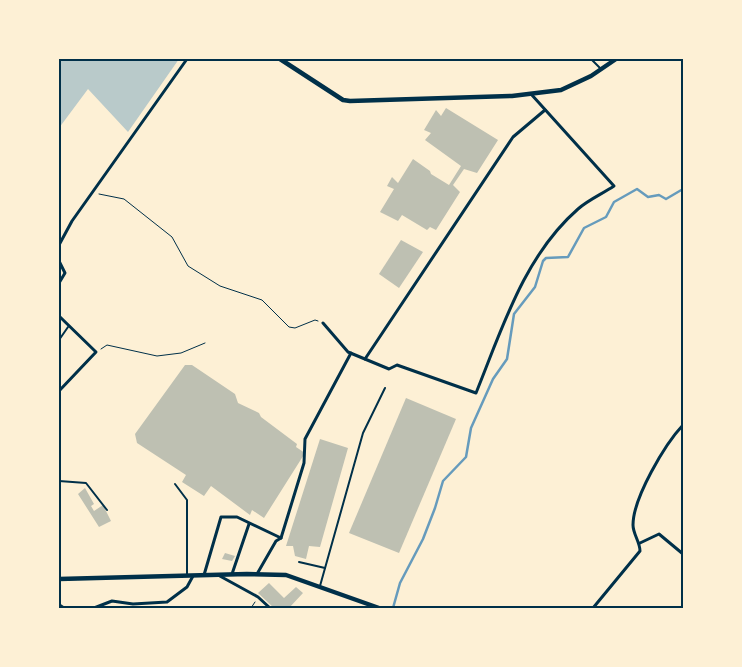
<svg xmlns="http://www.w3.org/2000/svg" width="742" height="667" font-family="Georgia,serif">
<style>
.green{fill:#b9caca}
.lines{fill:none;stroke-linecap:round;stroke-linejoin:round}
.stream{stroke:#669bbc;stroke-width:2.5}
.building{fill:#bec0b2}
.path{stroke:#003049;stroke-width:1}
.service{stroke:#003049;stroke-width:2}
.minor{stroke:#003049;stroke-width:3}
.tertiary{stroke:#003049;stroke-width:4.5}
.neatline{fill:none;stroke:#003049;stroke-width:2}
</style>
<rect width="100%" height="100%" fill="#fdf0d5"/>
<!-- green -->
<polygon class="green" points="59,59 179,59 128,132 88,89 59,128"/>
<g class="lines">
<!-- stream -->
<polyline class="stream" points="393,608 400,583 423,539 435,508 443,481 466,457 471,428 493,379 507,359 514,314 535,287 543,261 546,258 568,257 584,228 606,217 614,202 637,189 648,197 659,195 666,199 683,189"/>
</g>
<!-- building -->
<g class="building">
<polygon points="446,108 498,140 477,173 464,169 453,185 460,192 436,230 430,227 427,230 402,215 398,221 380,212 394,189 387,186 392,177 398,183 413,159 430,171 431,174 449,185 461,166 425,140 431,133 424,130 436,110 441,116"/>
<polygon points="401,240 423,252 399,288 379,274"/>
<polygon points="185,365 192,365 235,394 238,403 259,413 261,417 297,444 296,447 305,453 264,518 252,510 250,515 211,486 204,496 182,482 186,475 137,443 135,434"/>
<polygon points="406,398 456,419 399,553 349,533"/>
<polygon points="320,439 348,448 320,547 309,546 306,559 295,556 293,546 286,546"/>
<polygon points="85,488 94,504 91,506 94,511 103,505 111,521 99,527 78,494"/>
<polygon points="225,553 235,556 232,561 222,559"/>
<polygon points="269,583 284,598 296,587 303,593 289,608 274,608 258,593"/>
</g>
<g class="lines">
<!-- path -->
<g class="path">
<polyline points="99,194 124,199 172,237 188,266 220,286 262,300 289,327 295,328 315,320 318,321"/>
<polyline points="101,349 107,345 157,356 181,353 205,343"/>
<polyline points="251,608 255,602"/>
</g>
<!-- service -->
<g class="service">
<polyline points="591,59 601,69"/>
<polyline points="59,340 68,327"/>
<polyline points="59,481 86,483 107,510"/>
<polyline points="175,484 187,500 187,576"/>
<polyline points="299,562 325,568"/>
<polyline points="320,586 363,433 385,388"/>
<polyline points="59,604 65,608"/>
</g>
<!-- minor -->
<g class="minor">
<polyline points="59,245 72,221 187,59"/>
<polyline points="59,261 65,273 59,283"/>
<polyline points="59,316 96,352 59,391"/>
<path d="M323,323L348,352L389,369L397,365L476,393C502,329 524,256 578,209C588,200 602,194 614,186L531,94"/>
<polyline points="365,359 513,137 545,110"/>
<polyline points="640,543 659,534 683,554"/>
<polyline points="232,574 249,524"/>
<polyline points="257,574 276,541 281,538 304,463 305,439 351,353"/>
<polyline points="204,575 221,517 237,517 281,538"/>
<polyline points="218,575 258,597 270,608"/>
<polyline points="94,608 112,601 133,604 167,602 187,587 193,576"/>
<path d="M593,608L640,551C640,542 633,534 633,525C633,498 665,444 683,425"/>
</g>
<!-- tertiary -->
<g class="tertiary">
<polyline points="280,59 343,100 350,101 512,96 561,90 591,76 616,59"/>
<polyline points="59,579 247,574 286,575 379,608"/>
</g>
</g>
<!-- border -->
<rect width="742" height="667" fill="none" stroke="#fdf0d5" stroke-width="120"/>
<rect x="60" y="60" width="622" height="547" class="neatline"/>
</svg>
